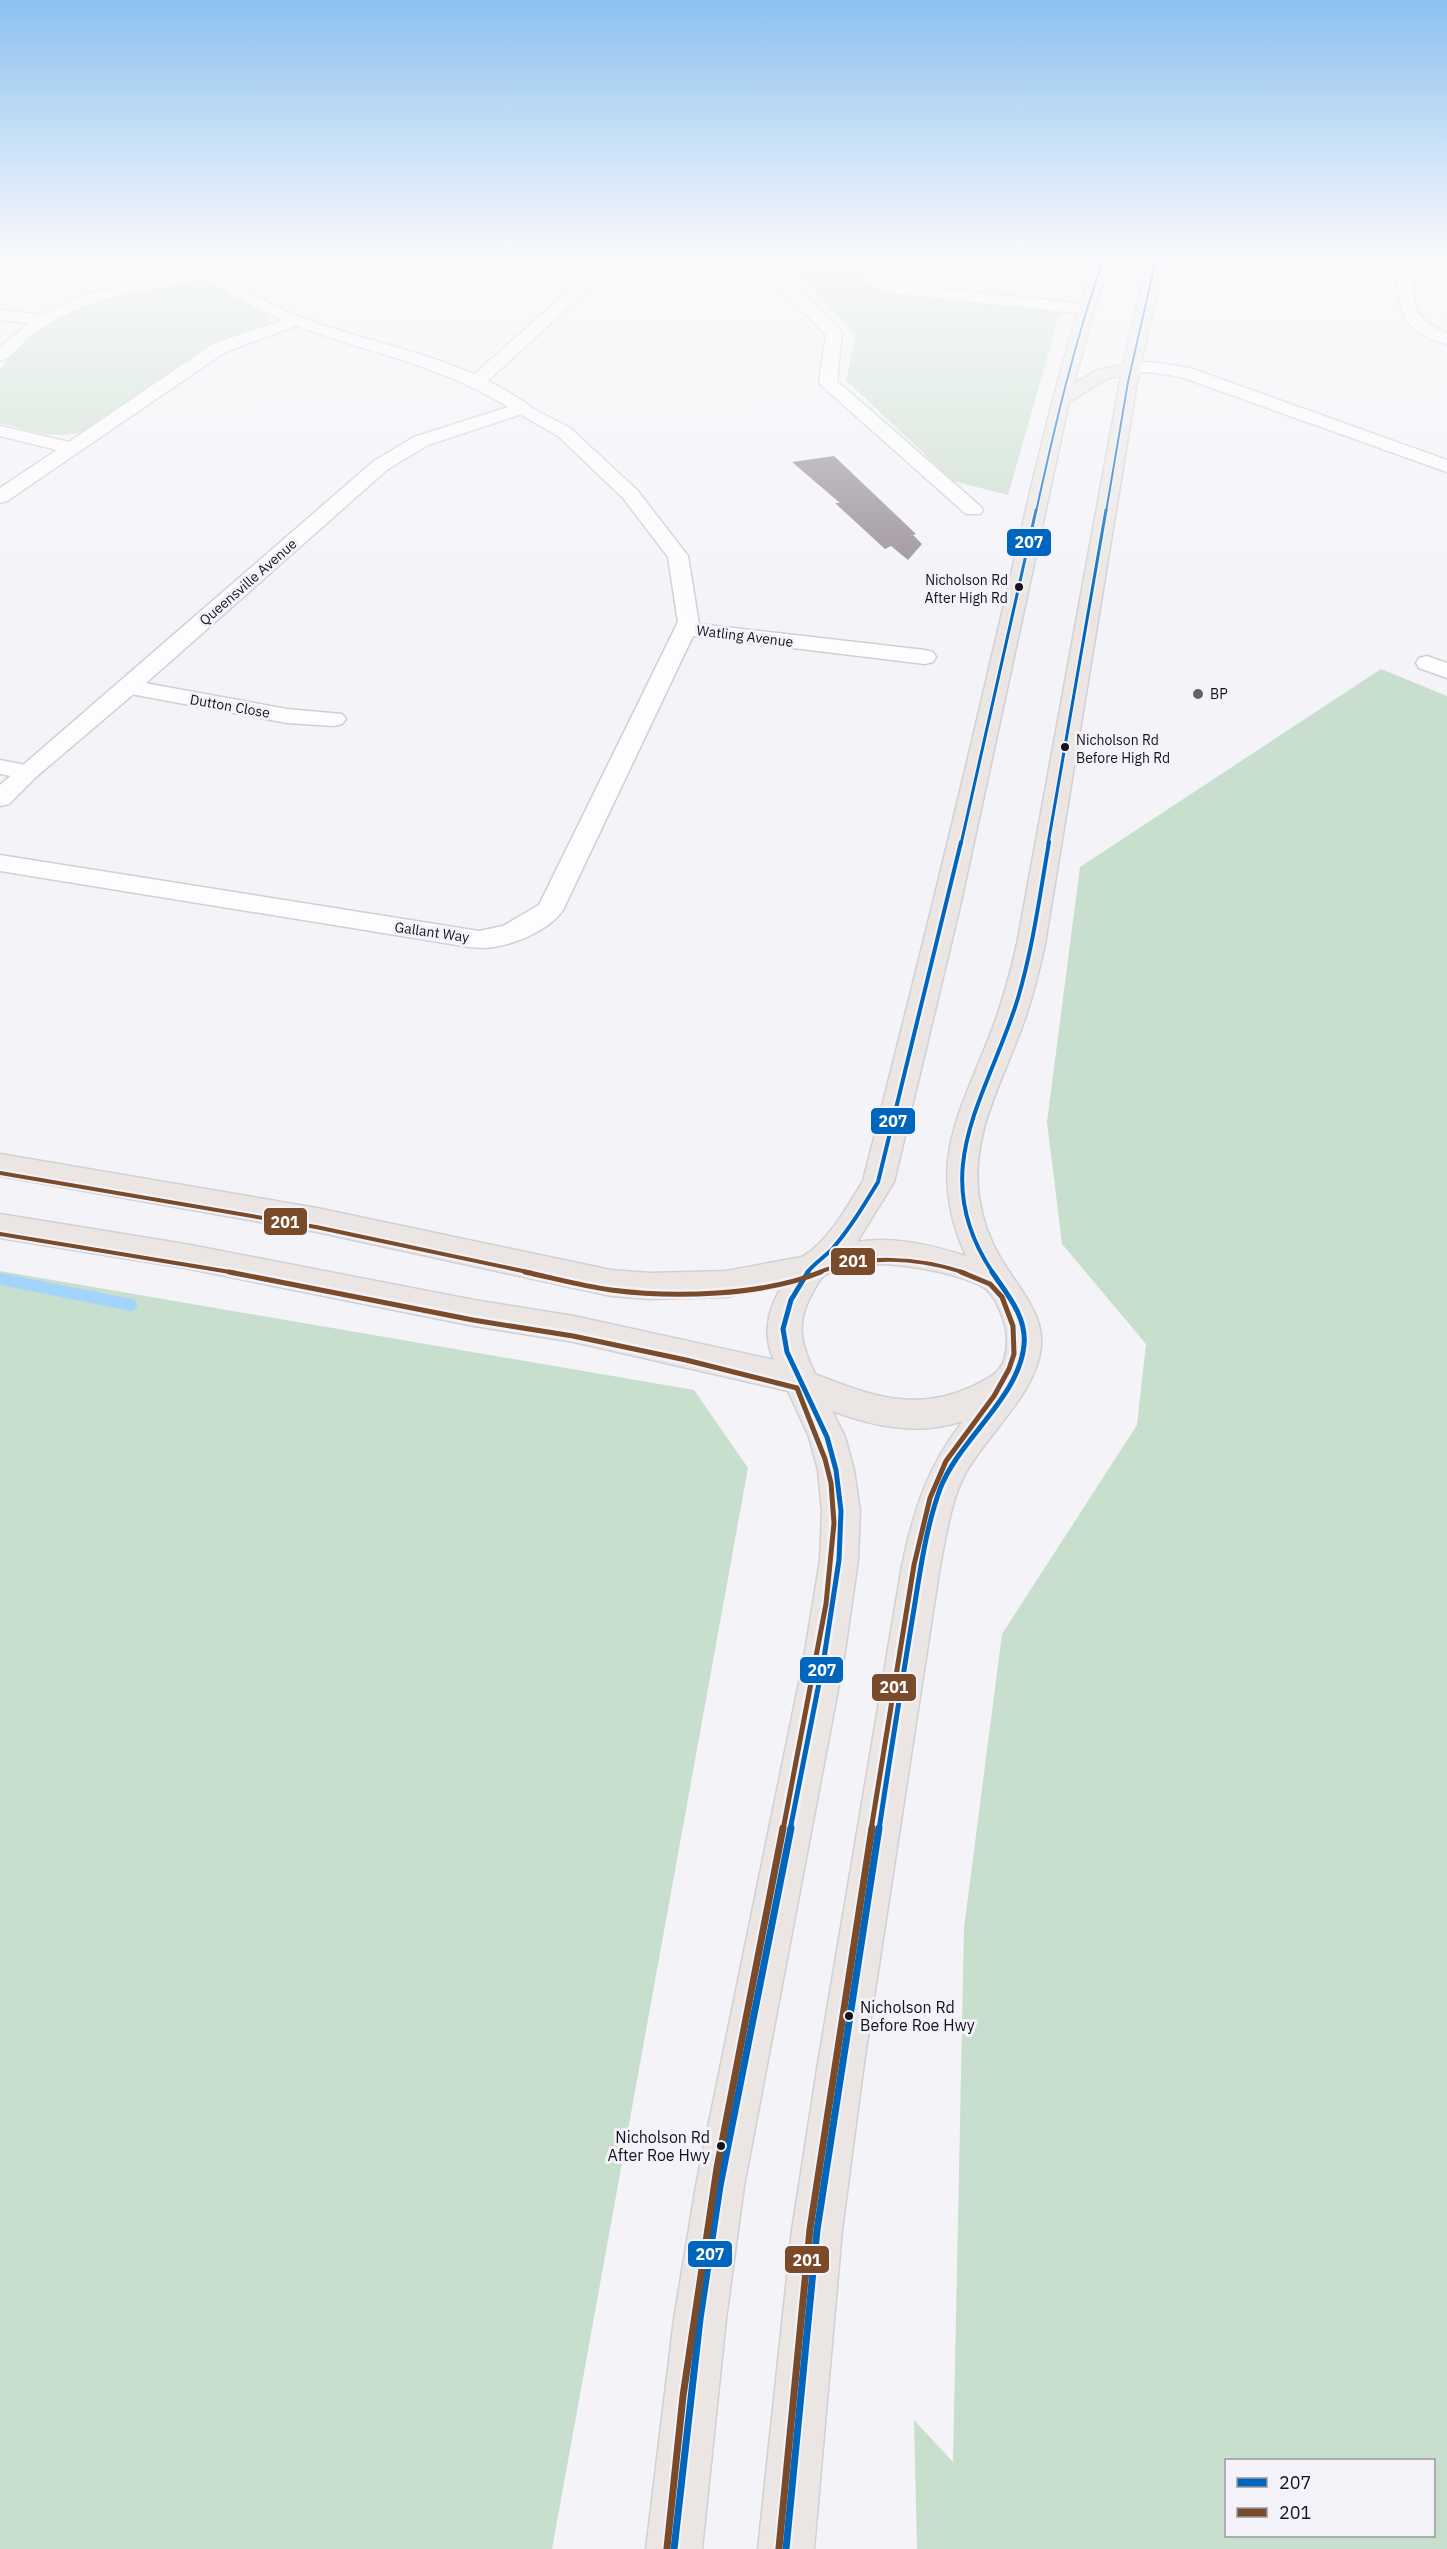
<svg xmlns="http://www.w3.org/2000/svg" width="1447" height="2549" font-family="'IBM Plex Sans',sans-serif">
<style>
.green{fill:#c9dfcd;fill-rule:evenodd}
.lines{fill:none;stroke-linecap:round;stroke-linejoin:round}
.stream{stroke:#a3d5fc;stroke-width:12}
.building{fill:#978c97}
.street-casing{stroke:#d0ced7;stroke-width:3}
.secondary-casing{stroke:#d0ced7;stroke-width:3}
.primary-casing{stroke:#d1d0d4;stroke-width:3}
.street{fill:#fdfdfe;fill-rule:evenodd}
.secondary{fill:#fdfdfe;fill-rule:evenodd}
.primary{fill:#ebe6e3;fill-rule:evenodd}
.bus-1-far4-casing{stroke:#f3f2f9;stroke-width:4.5}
.bus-1-far3-casing{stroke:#f3f2f9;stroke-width:6}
.bus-1-far2-casing{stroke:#f3f2f9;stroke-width:8}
.bus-1-far1-casing{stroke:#f3f2f9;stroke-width:10}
.bus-1-casing{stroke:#f3f2f9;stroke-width:11}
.bus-2-far2-casing{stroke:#f3f2f9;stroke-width:8}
.bus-2-far1-casing{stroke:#f3f2f9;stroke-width:10}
.bus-2-casing{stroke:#f3f2f9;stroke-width:11}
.bus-1-far4{stroke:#0065bd;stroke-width:2}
.bus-1-far3{stroke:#0065bd;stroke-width:3}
.bus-1-far2{stroke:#0065bd;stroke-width:4}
.bus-1-far1{stroke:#0065bd;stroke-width:5}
.bus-1{stroke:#0065bd;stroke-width:7}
.bus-2-far2{stroke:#7a4b2a;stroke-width:4}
.bus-2-far1{stroke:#7a4b2a;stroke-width:5}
.bus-2{stroke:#7a4b2a;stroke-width:7}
.bus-dot{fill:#15131f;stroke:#f3f2f9;stroke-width:2}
.poi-dot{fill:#63616b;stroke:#f3f2f9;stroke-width:2}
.labels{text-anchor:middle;stroke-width:6;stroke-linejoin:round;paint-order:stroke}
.bus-label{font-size:14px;fill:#15131f;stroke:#f3f2f9;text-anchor:end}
.far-street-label{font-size:14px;fill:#15131f;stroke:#f3f2f9}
.far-poi-label{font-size:14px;fill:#15131f;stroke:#f3f2f9;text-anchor:start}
.near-bus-label{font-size:16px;fill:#15131f;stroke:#f3f2f9;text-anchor:start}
.line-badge{stroke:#f3f2f9;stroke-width:2}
.badge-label{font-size:16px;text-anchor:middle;font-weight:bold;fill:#fff}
</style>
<rect width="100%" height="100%" fill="#f4f3f8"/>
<!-- green -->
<g class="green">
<polygon points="784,255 840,255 870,286 1061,309 1008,495 953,481 846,380 856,336"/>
<path d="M189,282L210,283L268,314L271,323L214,344L87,431C51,440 34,432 0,423V370L11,355L54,320L85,303L111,295Z"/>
<path d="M1381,669L1447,696V2549H917L914,2420L953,2462L964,1928L1002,1634L1137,1425L1146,1344L1062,1244L1047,1122L1080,867ZM1226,2460H1434V2536H1226Z"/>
<polygon points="0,1271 694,1390 748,1468 552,2549 0,2549"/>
</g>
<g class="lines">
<!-- stream -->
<polyline class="stream" points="0,1279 131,1305"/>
</g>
<!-- building -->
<polygon class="building" points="834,456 916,534 913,535 922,544 908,560 891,546 885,549 835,503 840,503 792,462"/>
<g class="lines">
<defs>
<g id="street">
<polygon points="500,255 541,255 600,263 609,255 626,255 483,385 471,385 468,381 471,377 591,271 508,260"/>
<polygon points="747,255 764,255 840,330 842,334 837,381 980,506 983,510 980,514 966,514 822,386 819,382 826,335"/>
<polygon points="840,255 857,255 880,278 894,284 1086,304 1094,309 1086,314 891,293 868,284"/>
<path d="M1397,255H1413C1414,294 1405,316 1447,333V344C1394,331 1398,301 1397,255Z"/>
<path d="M210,269L218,274L215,277C169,289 120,290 76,310C59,317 43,327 28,338C19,346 12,358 0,361V347L29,323L0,320V310L41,315L91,293Z"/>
<polygon points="295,316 301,318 303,321 301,324 225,352 7,501 0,503 0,488 57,450 0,436 0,426 69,442 213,344"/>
<path d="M522,403L570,428L637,490L688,556L699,624L925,650L933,652L936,657L933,662L925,664L693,636L563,910C548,932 509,947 483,948C470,948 458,945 445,943L0,871V855L479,931L503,926L539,905L678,622L668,557L623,498L558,436L516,412L513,408L516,404Z"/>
<polygon points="1427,656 1447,663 1447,678 1419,668 1416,663 1419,658"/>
<polygon points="128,680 287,709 342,714 346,719 342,724 334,726 287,723 120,692 117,687 120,682"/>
<polygon points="0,760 36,767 39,772 36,777 27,779 0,774"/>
</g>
<g id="secondary">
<path d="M182,255H199C229,280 259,300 295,315C366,344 447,353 513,395C519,399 527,402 531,408L528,412L428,445L388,469L136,692L36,777L9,804L0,806V785L374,461L414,437L508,407C422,352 315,347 228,292C213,283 194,270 182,255Z"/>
<polygon points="1151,362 1190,368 1447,460 1447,472 1181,377 1151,372 1126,373 1123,369 1126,365"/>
</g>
<path id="primary" d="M1097,255H1113L1094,309L1074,384L1097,370L1123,365L1149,255H1165L1137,382L1045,944C1039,972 1032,1000 1022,1027C1002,1082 970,1136 979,1197C982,1217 989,1239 1000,1257C1015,1284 1044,1312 1041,1346C1037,1393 987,1434 965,1474C951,1501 946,1536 940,1566L864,2063L842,2230L814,2549H758L792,2230L818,2063L902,1566C914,1510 927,1467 963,1421C918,1436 876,1427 832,1411L845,1437L854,1470L860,1511L858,1560L844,1658L744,2186L726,2319L702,2549H646L674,2319L696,2186L804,1658L820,1560L822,1511L818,1470L809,1437L788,1391L574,1342L474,1326L185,1268L0,1238V1214L185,1244L474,1300L574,1316L774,1360C762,1335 768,1309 782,1286L726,1297L650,1299L611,1296L317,1232L0,1176V1154L317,1208L611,1270L650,1273L726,1271L802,1257C829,1241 847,1207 863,1181C907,1009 950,837 990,664C1023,527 1050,388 1097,255ZM1121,376L1017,944C1009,979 1000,1012 986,1045C954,1125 928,1170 966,1256C930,1245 895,1236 857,1242L894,1182L961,902L1069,402L1108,378ZM875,1264C901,1263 965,1274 986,1289C997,1298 1007,1325 1007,1339C1007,1368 997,1375 973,1386C916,1413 870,1396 815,1374C800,1342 795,1322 814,1290C818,1283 821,1276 829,1273C842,1267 860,1266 875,1264Z"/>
</defs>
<!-- street casing -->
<use href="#street" class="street-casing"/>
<!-- secondary casing -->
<use href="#secondary" class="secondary-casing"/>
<!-- primary casing -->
<use href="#primary" class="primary-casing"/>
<!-- street -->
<use href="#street" class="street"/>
<!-- secondary -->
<use href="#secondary" class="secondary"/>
<!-- primary -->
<use href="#primary" class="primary"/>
<defs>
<g id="bus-1-far4">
<path d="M1036,512C1055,425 1075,339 1105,255"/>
<polyline points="1106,512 1128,382 1157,255"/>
</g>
<g id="bus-1-far3">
<polyline points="961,844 1036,510"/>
<polyline points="1048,844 1106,510"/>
</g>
<g id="bus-1-far2">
<path d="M807,1273C811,1266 826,1256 833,1248C851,1227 864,1205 878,1182L961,842"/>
<path d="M993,1273C924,1171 988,1097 1018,998C1033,947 1040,894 1049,842"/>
</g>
<g id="bus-1-far1">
<polyline points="790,1830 824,1658 839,1560 841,1511 836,1470 827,1437 787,1352 783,1329 791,1300 808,1272"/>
<path d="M879,1830C889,1762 900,1695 911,1627C919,1581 924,1533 940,1489C959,1439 1019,1398 1024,1345C1027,1317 1007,1294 992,1272"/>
</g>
<g id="bus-1">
<polyline points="674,2549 700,2319 720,2186 791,1828"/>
<polyline points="786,2549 817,2230 879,1828"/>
</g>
<g id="bus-2-far2">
<polyline points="0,1173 316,1227 532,1273"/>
<polyline points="0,1234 236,1273"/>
<path d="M817,1273C864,1254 918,1257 965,1273"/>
</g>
<g id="bus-2-far1">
<polyline points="229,1272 473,1320 573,1336 686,1360 797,1388 825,1459 831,1483 834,1523 826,1604 783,1830"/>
<path d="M525,1272C553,1278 582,1286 611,1290C673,1298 762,1296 821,1272"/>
<polyline points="871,1830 914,1565 930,1498 946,1461 994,1396 1009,1369 1014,1354 1013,1326 1002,1297 990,1284 961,1272"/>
</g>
<g id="bus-2">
<polyline points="667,2548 683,2396 717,2168 783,1828"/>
<polyline points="779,2548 810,2229 872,1828"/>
</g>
</defs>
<!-- bus-1-far4 casing -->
<use href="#bus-1-far4" class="bus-1-far4-casing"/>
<!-- bus-1-far3 casing -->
<use href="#bus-1-far3" class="bus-1-far3-casing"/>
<!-- bus-1-far2 casing -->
<use href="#bus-1-far2" class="bus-1-far2-casing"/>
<!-- bus-1-far1 casing -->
<use href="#bus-1-far1" class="bus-1-far1-casing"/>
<!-- bus-1 casing -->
<use href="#bus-1" class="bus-1-casing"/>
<!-- bus-2-far2 casing -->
<use href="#bus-2-far2" class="bus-2-far2-casing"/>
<!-- bus-2-far1 casing -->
<use href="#bus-2-far1" class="bus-2-far1-casing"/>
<!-- bus-2 casing -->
<use href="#bus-2" class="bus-2-casing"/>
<!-- bus-1-far4 -->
<use href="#bus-1-far4" class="bus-1-far4"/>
<!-- bus-1-far3 -->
<use href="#bus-1-far3" class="bus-1-far3"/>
<!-- bus-1-far2 -->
<use href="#bus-1-far2" class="bus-1-far2"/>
<!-- bus-1-far1 -->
<use href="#bus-1-far1" class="bus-1-far1"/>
<!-- bus-1 -->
<use href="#bus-1" class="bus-1"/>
<!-- bus-2-far2 -->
<use href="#bus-2-far2" class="bus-2-far2"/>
<!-- bus-2-far1 -->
<use href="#bus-2-far1" class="bus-2-far1"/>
<!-- bus-2 -->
<use href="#bus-2" class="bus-2"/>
</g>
<!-- sky -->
<linearGradient id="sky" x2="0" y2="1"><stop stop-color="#8cc1f0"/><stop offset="0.42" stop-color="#fafafc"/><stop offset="1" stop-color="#fafafc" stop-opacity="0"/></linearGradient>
<rect width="1447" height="612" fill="url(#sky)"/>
<!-- markers -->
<g class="bus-dot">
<circle cx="1019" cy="587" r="5"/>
<circle cx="1065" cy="747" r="5"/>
<circle cx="849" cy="2016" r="5"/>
<circle cx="721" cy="2146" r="5"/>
</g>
<circle class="poi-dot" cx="1198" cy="694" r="6"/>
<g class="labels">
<!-- bus labels -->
<g class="bus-label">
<text x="1008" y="585">Nicholson Rd<tspan x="1008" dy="18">After High Rd</tspan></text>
<text x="1076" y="745" text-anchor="start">Nicholson Rd<tspan x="1076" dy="18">Before High Rd</tspan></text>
</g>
<!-- far-street labels -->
<g class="far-street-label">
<text transform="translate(248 582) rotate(-41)" y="5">Queensville Avenue</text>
<text transform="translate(745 636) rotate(7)" y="5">Watling Avenue</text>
<text transform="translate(230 706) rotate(10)" y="5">Dutton Close</text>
<text transform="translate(432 932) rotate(8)" y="5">Gallant Way</text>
</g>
<!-- far-poi labels -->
<g class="far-poi-label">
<text x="1210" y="699">BP</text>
</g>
<!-- near-bus labels -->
<g class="near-bus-label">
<text x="860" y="2013">Nicholson Rd<tspan x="860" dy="18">Before Roe Hwy</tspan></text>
<text x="710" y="2143" text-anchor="end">Nicholson Rd<tspan x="710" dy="18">After Roe Hwy</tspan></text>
</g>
</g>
<g class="line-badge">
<rect x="1006" y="528" width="46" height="29" rx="6" fill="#0065bd"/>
<rect x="870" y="1107" width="46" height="28" rx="6" fill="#0065bd"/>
<rect x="263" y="1207" width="45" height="29" rx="6" fill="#7a4b2a"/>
<rect x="830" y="1247" width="46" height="29" rx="6" fill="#7a4b2a"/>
<rect x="799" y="1656" width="45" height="28" rx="6" fill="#0065bd"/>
<rect x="871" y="1673" width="46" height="29" rx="6" fill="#7a4b2a"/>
<rect x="687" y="2240" width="46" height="28" rx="6" fill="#0065bd"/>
<rect x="784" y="2245" width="46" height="29" rx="6" fill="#7a4b2a"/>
</g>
<g class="badge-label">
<text x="1029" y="548">207</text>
<text x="893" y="1127">207</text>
<text x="285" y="1228">201</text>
<text x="853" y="1267">201</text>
<text x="822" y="1676">207</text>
<text x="894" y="1693">201</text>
<text x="710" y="2260">207</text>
<text x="807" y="2266">201</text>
</g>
<!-- legend -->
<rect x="1225" y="2459" width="210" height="78" fill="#f3f2f9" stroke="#9a99a2" stroke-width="1.5"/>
<rect x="1237" y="2478" width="30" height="9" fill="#0065bd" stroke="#9a99a2" stroke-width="1.5"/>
<text x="1279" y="2489" font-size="18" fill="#15131f">207</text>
<rect x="1237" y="2508" width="30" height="9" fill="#7a4b2a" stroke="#9a99a2" stroke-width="1.5"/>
<text x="1279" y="2519" font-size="18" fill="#15131f">201</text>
</svg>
